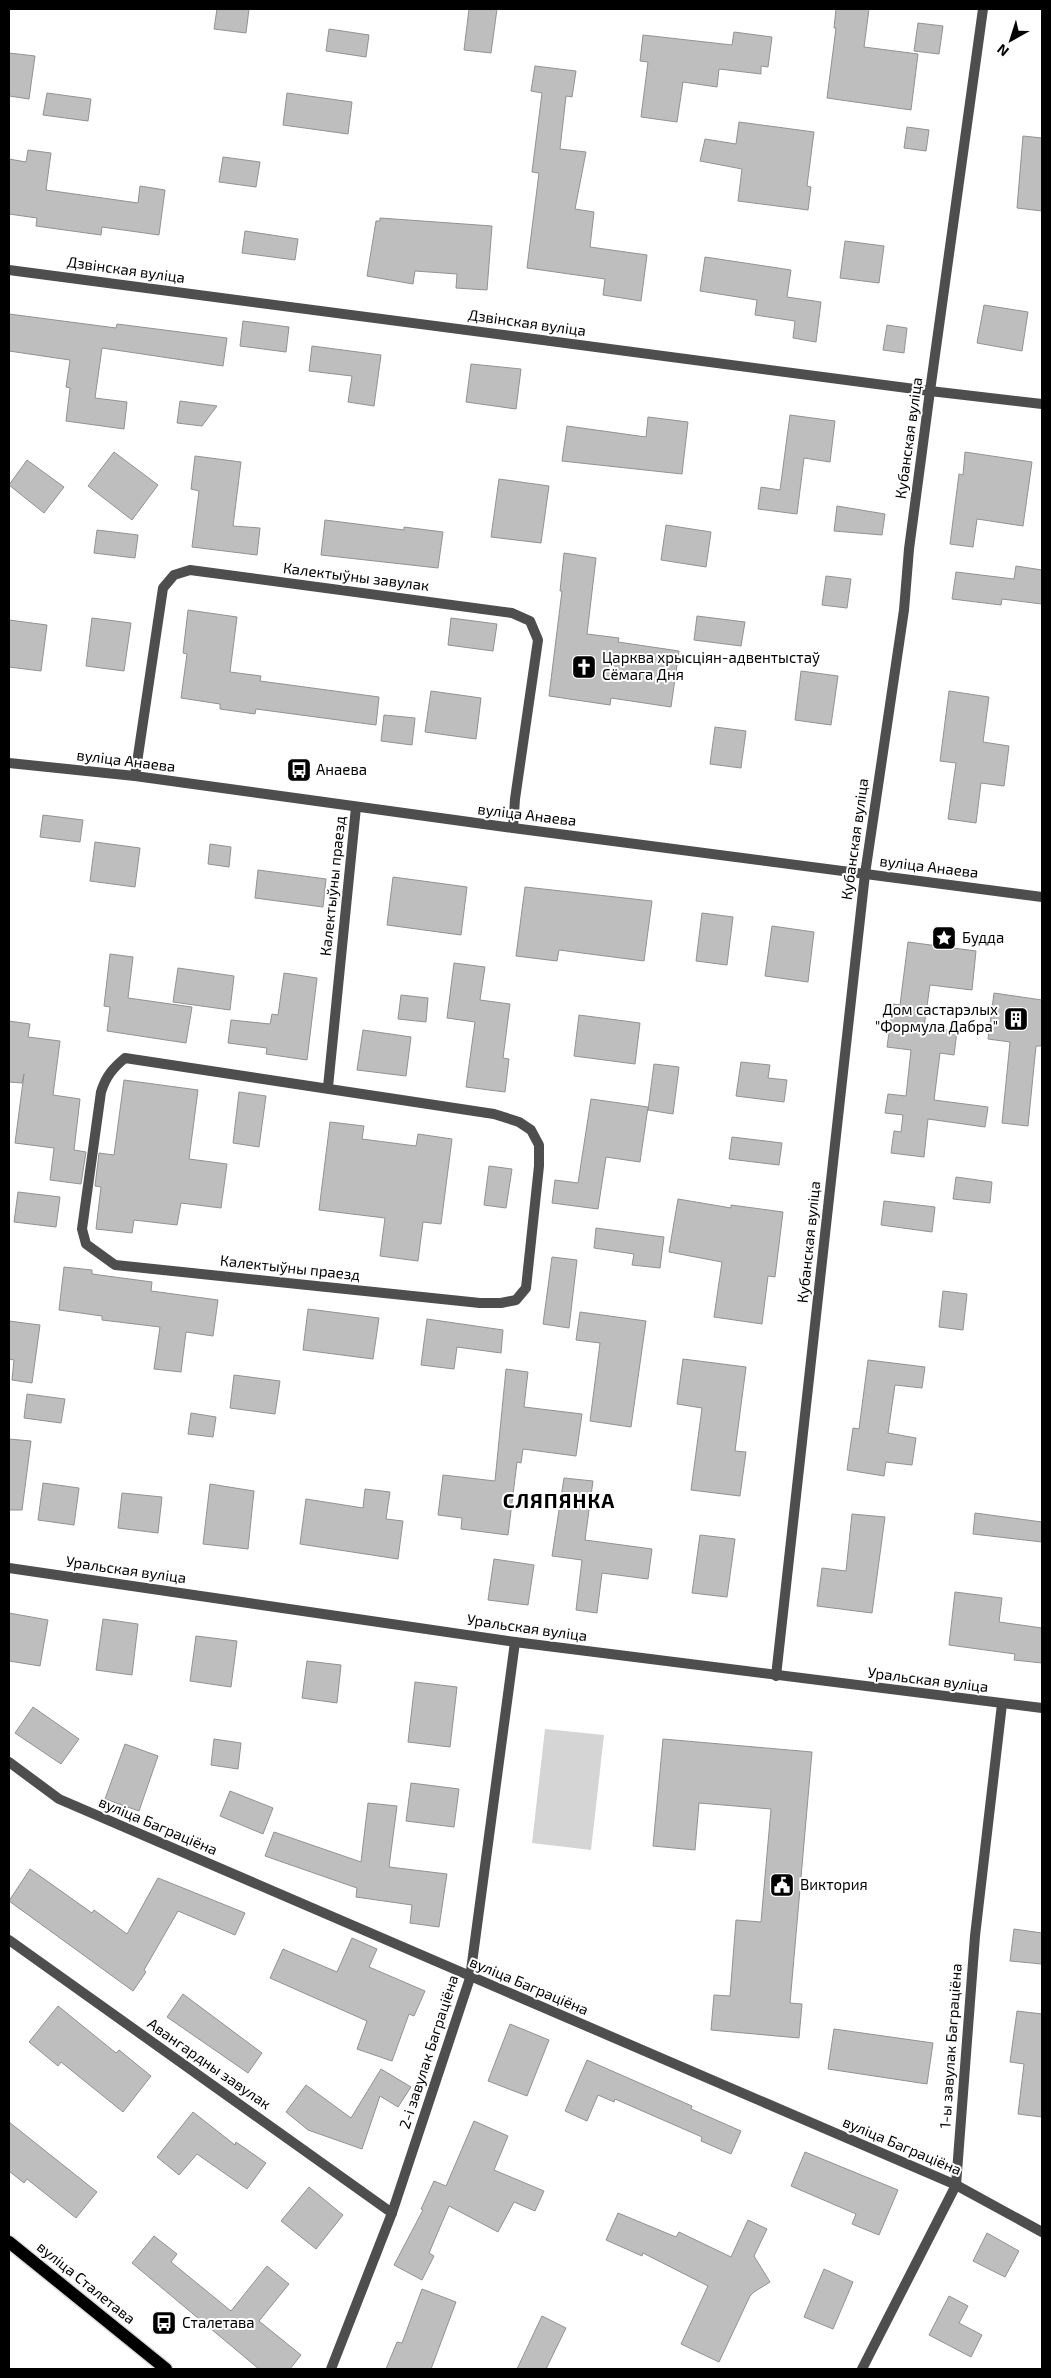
<svg xmlns="http://www.w3.org/2000/svg" width="1051" height="2378" font-family="'Exo 2',sans-serif">
<style>
.green{fill:#d5d5d5}
.building{fill:#bebebe;stroke:#929292}
.lines{fill:none;stroke-linecap:round;stroke-linejoin:round}
.primary-casing{stroke:#dbdbdb;stroke-width:15}
.minor{stroke:#4e4e4e;stroke-width:10}
.tertiary{stroke:#4e4e4e;stroke-width:10}
.primary{stroke:#000;stroke-width:12}
.labels{text-anchor:middle;stroke-width:4;stroke-linejoin:round;paint-order:stroke}
.street-label{font-size:15px;fill:#000;stroke:#fff}
.poi-label{font-size:15px;fill:#000;stroke:#fff;text-anchor:start}
.district-label{font-size:20px;font-weight:bold;letter-spacing:1px;fill:#000;stroke:#fff}
</style>
<rect width="100%" height="100%" fill="#fff"/>
<!-- green -->
<polygon class="green" points="545,1729 604,1735 591,1850 532,1843"/>
<!-- building -->
<g class="building">
<polygon points="217,9 249,9 246,33 214,29"/>
<polygon points="469,9 497,9 491,53 464,50"/>
<polygon points="836,9 869,9 864,47 918,54 911,110 827,98 836,28 834,28"/>
<polygon points="918,23 943,26 939,54 914,51"/>
<polygon points="329,29 369,35 366,57 326,51"/>
<polygon points="734,32 772,37 768,67 761,66 761,74 719,69 717,87 683,82 677,122 641,117 648,62 640,61 643,35 732,45"/>
<polygon points="9,53 35,56 29,99 9,96"/>
<polygon points="535,66 576,71 572,97 566,96 560,149 586,152 575,209 594,212 590,247 647,255 641,301 603,295 605,279 527,268 539,173 532,172 542,93 531,91"/>
<polygon points="47,93 91,99 88,121 43,115"/>
<polygon points="287,93 352,102 348,134 283,125"/>
<polygon points="739,122 814,132 807,186 811,187 808,210 738,201 742,169 700,161 705,139 736,144"/>
<polygon points="907,127 929,130 926,151 904,148"/>
<polygon points="1023,136 1042,138 1042,211 1017,208"/>
<polygon points="28,150 51,153 46,190 138,203 140,186 165,190 159,235 102,227 101,235 36,226 37,218 9,214 9,159 26,162"/>
<polygon points="223,157 260,162 256,187 219,182"/>
<polygon points="380,218 492,226 487,290 456,288 457,274 415,271 413,284 367,276 376,221 380,221"/>
<polygon points="245,231 298,239 295,260 242,253"/>
<polygon points="845,241 884,246 879,283 840,278"/>
<polygon points="705,257 791,270 787,297 821,302 816,342 793,338 795,321 755,315 757,300 700,291"/>
<polygon points="984,305 1028,312 1022,351 977,343"/>
<polygon points="9,314 116,328 117,324 227,338 223,366 102,348 95,398 127,402 124,429 66,421 70,388 66,387 70,360 9,351"/>
<polygon points="243,321 289,327 286,352 240,346"/>
<polygon points="887,325 907,328 904,353 883,350"/>
<polygon points="312,346 381,355 374,406 348,402 352,376 309,371"/>
<polygon points="471,364 521,369 516,409 466,402"/>
<polygon points="180,401 217,406 202,426 177,423"/>
<polygon points="790,415 835,421 830,462 804,458 797,514 758,509 761,487 780,490"/>
<polygon points="648,417 688,422 682,474 562,461 567,426 646,437"/>
<polygon points="114,452 158,485 132,520 88,486"/>
<polygon points="965,452 1032,462 1023,526 977,519 973,547 950,544 959,474 963,475"/>
<polygon points="195,456 241,462 233,526 260,528 257,555 192,547 199,491 191,489"/>
<polygon points="27,460 64,487 44,513 9,485"/>
<polygon points="499,479 549,486 541,543 491,537"/>
<polygon points="837,506 885,514 882,535 834,531"/>
<polygon points="325,520 404,530 404,527 443,532 438,568 321,555"/>
<polygon points="666,525 711,532 706,567 661,560"/>
<polygon points="97,530 138,535 135,558 94,553"/>
<polygon points="564,553 596,558 587,634 619,638 618,642 679,651 671,707 611,698 610,705 549,696 562,591 560,591"/>
<polygon points="1016,566 1042,570 1042,604 1002,599 1001,605 952,599 956,572 1014,579"/>
<polygon points="826,576 851,579 847,608 822,605"/>
<polygon points="188,610 237,617 230,672 261,676 260,681 379,697 376,725 256,709 255,714 220,709 220,704 181,698 187,654 183,653"/>
<polygon points="697,616 745,622 741,646 694,640"/>
<polygon points="92,618 131,623 124,671 86,666"/>
<polygon points="451,618 497,624 493,651 448,645"/>
<polygon points="9,620 47,625 41,671 9,667"/>
<polygon points="801,671 838,676 831,725 795,720"/>
<polygon points="431,691 481,698 476,739 425,732"/>
<polygon points="949,691 989,697 983,742 1009,746 1004,786 981,783 976,823 948,819 956,763 940,761"/>
<polygon points="384,715 415,718 412,745 381,741"/>
<polygon points="715,727 746,731 741,768 710,764"/>
<polygon points="43,815 83,820 80,842 40,837"/>
<polygon points="95,842 140,848 135,887 90,881"/>
<polygon points="210,844 231,847 229,867 208,864"/>
<polygon points="258,870 326,879 323,907 255,898"/>
<polygon points="393,877 467,887 461,935 387,925"/>
<polygon points="525,887 652,901 644,961 559,950 557,961 516,956"/>
<polygon points="702,913 733,917 727,965 696,961"/>
<polygon points="772,926 814,932 808,982 765,976"/>
<polygon points="908,942 976,951 972,990 930,985 924,1027 957,1031 954,1055 940,1053 934,1100 988,1107 985,1127 928,1119 924,1157 891,1153 894,1131 901,1132 903,1115 885,1113 888,1094 906,1096 911,1050 887,1047 893,1004 900,1005"/>
<polygon points="110,954 133,957 128,998 192,1007 186,1043 107,1031 110,1007 104,1006"/>
<polygon points="454,963 485,967 480,1000 510,1004 503,1058 509,1059 505,1092 466,1087 475,1022 447,1018"/>
<polygon points="178,968 234,976 230,1010 173,1002"/>
<polygon points="284,973 317,978 307,1060 266,1054 267,1048 228,1043 231,1020 270,1024 272,1014 278,1015"/>
<polygon points="994,993 1042,1000 1042,1046 1036,1046 1028,1126 1002,1123 1010,1042 988,1039"/>
<polygon points="401,995 428,998 426,1022 398,1019"/>
<polygon points="579,1015 640,1023 635,1064 574,1056"/>
<polygon points="9,1021 30,1024 28,1037 60,1041 53,1095 80,1099 74,1150 86,1152 81,1184 50,1180 54,1148 15,1143 24,1074 22,1083 9,1082"/>
<polygon points="363,1030 411,1037 406,1076 357,1070"/>
<polygon points="741,1062 770,1065 768,1078 787,1080 784,1102 736,1096"/>
<polygon points="654,1064 679,1067 673,1114 648,1110"/>
<polygon points="124,1080 198,1090 189,1159 227,1164 221,1208 181,1203 177,1225 134,1220 132,1233 96,1229 101,1187 95,1186 99,1153 114,1155"/>
<polygon points="239,1092 266,1096 259,1147 233,1143"/>
<polygon points="591,1099 648,1107 640,1162 606,1157 598,1209 552,1203 555,1180 578,1183"/>
<polygon points="330,1122 364,1126 362,1139 416,1146 418,1134 452,1139 441,1224 423,1222 418,1261 380,1256 385,1218 319,1210"/>
<polygon points="732,1137 782,1143 779,1165 729,1159"/>
<polygon points="489,1166 512,1169 506,1208 484,1205"/>
<polygon points="956,1177 992,1182 990,1203 953,1199"/>
<polygon points="18,1192 60,1197 56,1227 14,1222"/>
<polygon points="678,1199 731,1208 731,1205 783,1212 775,1277 768,1276 762,1324 714,1317 722,1262 669,1252"/>
<polygon points="884,1201 935,1207 932,1232 881,1225"/>
<polygon points="596,1228 664,1237 660,1268 632,1265 634,1254 594,1248"/>
<polygon points="552,1257 577,1260 569,1328 543,1324"/>
<polygon points="64,1267 92,1270 92,1274 152,1282 151,1291 218,1300 213,1336 186,1332 181,1372 154,1369 160,1327 102,1320 102,1316 59,1310"/>
<polygon points="943,1291 967,1294 963,1330 939,1327"/>
<polygon points="308,1309 379,1318 373,1359 303,1350"/>
<polygon points="580,1312 646,1321 631,1427 590,1421 600,1343 576,1340"/>
<polygon points="427,1319 503,1330 501,1353 457,1347 454,1369 421,1365"/>
<polygon points="9,1321 40,1325 32,1383 12,1380 14,1360 9,1359"/>
<polygon points="683,1359 746,1367 735,1451 746,1452 740,1496 691,1490 702,1408 677,1404"/>
<polygon points="868,1360 925,1367 922,1388 895,1385 888,1433 916,1438 912,1465 886,1462 884,1476 847,1470 853,1428 859,1429"/>
<polygon points="506,1369 528,1372 524,1407 582,1414 576,1456 523,1449 521,1463 517,1462 508,1535 461,1529 462,1518 438,1515 443,1475 495,1481"/>
<polygon points="234,1375 280,1381 275,1414 230,1408"/>
<polygon points="27,1394 65,1399 61,1423 24,1418"/>
<polygon points="191,1413 216,1417 213,1437 188,1434"/>
<polygon points="9,1439 31,1441 22,1510 9,1510"/>
<polygon points="564,1478 593,1481 585,1540 652,1549 648,1579 602,1573 597,1613 576,1610 582,1560 552,1556"/>
<polygon points="43,1483 79,1488 74,1525 38,1520"/>
<polygon points="210,1484 254,1491 248,1549 203,1544"/>
<polygon points="365,1489 390,1492 386,1519 403,1521 398,1559 300,1544 306,1499 363,1508"/>
<polygon points="122,1493 162,1497 158,1533 118,1528"/>
<polygon points="975,1513 1042,1522 1042,1542 973,1534"/>
<polygon points="852,1514 885,1517 872,1613 817,1606 822,1568 846,1571"/>
<polygon points="700,1535 735,1539 727,1597 692,1593"/>
<polygon points="494,1559 534,1565 528,1605 488,1600"/>
<polygon points="955,1592 1002,1598 999,1622 1042,1628 1042,1663 1014,1660 1015,1654 949,1645"/>
<polygon points="9,1613 48,1620 40,1666 9,1661"/>
<polygon points="103,1619 138,1624 132,1675 96,1670"/>
<polygon points="196,1636 237,1641 231,1687 190,1681"/>
<polygon points="307,1661 341,1665 337,1703 302,1698"/>
<polygon points="415,1682 457,1687 450,1747 408,1742"/>
<polygon points="33,1707 79,1739 61,1764 15,1733"/>
<polygon points="214,1739 241,1743 238,1769 211,1765"/>
<polygon points="663,1739 812,1752 790,2003 802,2004 799,2038 711,2030 714,1995 730,1996 736,1920 761,1922 771,1809 699,1803 695,1850 653,1846"/>
<polygon points="125,1744 158,1756 139,1811 105,1799"/>
<polygon points="411,1783 459,1789 454,1827 406,1821"/>
<polygon points="230,1791 273,1808 263,1834 220,1816"/>
<polygon points="368,1803 397,1806 389,1867 447,1874 439,1927 410,1923 412,1905 356,1897 357,1888 265,1856 274,1832 361,1862"/>
<polygon points="30,1869 92,1913 94,1910 127,1934 158,1878 245,1913 235,1935 178,1911 144,1970 146,1972 133,1991 9,1901"/>
<polygon points="1014,1929 1042,1933 1042,1964 1010,1961"/>
<polygon points="352,1938 377,1949 369,1967 425,1991 414,2016 409,2014 392,2061 357,2049 367,2021 270,1978 283,1949 337,1972"/>
<polygon points="183,1994 262,2053 248,2073 167,2017"/>
<polygon points="58,2006 116,2053 119,2050 151,2076 123,2112 61,2062 58,2066 29,2042"/>
<polygon points="1017,2011 1042,2014 1042,2117 1018,2114 1024,2064 1010,2062"/>
<polygon points="510,2024 549,2040 527,2096 488,2081"/>
<polygon points="834,2029 933,2043 927,2084 828,2069"/>
<polygon points="587,2060 692,2106 691,2109 741,2131 731,2154 701,2141 702,2137 615,2099 614,2102 598,2095 587,2121 565,2111"/>
<polygon points="381,2069 411,2087 398,2107 380,2096 362,2149 308,2130 286,2112 306,2085 351,2118"/>
<polygon points="193,2112 235,2145 236,2142 266,2163 247,2189 197,2154 179,2175 157,2157"/>
<polygon points="474,2121 508,2136 494,2170 544,2191 535,2211 514,2202 498,2232 449,2206 429,2253 434,2256 422,2280 394,2265 423,2210 421,2209 434,2181 446,2186"/>
<polygon points="9,2122 97,2192 76,2218 27,2179 24,2183 9,2171"/>
<polygon points="805,2152 898,2190 879,2235 852,2224 856,2214 791,2186"/>
<polygon points="309,2187 343,2215 316,2249 281,2221"/>
<polygon points="618,2213 676,2237 679,2232 731,2257 748,2220 767,2229 754,2256 770,2282 754,2292 750,2296 719,2362 681,2344 708,2286 643,2253 642,2256 606,2240"/>
<polygon points="987,2233 1019,2251 1005,2277 973,2261"/>
<polygon points="154,2236 177,2254 171,2262 231,2311 267,2266 289,2284 259,2321 301,2355 290,2369 259,2369 132,2263"/>
<polygon points="824,2269 853,2282 833,2329 804,2317"/>
<polygon points="422,2289 456,2302 431,2369 386,2369 397,2342 402,2343"/>
<polygon points="949,2296 968,2306 959,2323 982,2335 971,2357 929,2335"/>
<polygon points="542,2316 566,2328 546,2369 517,2369"/>
</g>
<g class="lines">
<defs>
<polyline id="primary" points="9,2242 166,2369"/>
</defs>
<!-- primary casing -->
<use href="#primary" class="primary-casing"/>
<!-- minor -->
<g class="minor">
<polyline points="9,270 930,391 1042,404"/>
<polyline points="135,776 163,588 174,575 190,570 512,613 530,621 538,640 515,799 513,828"/>
<path d="M125,1058L494,1114L519,1122L531,1130L539,1145V1166L526,1288L516,1300L501,1303H480L115,1265L86,1244L82,1229L101,1092C106,1076 113,1068 125,1058Z"/>
<polyline points="328,1087 356,807"/>
<polyline points="9,1568 515,1642 1042,1708"/>
<polyline points="776,1676 865,874 904,610 909,549 930,391 983,9"/>
<polyline points="9,1762 59,1799 956,2185 1042,2232"/>
<polyline points="9,1940 392,2213"/>
<polyline points="331,2369 392,2213 470,1978 515,1642"/>
<polyline points="862,2369 956,2185 975,1936 1002,1704"/>
</g>
<!-- tertiary -->
<polyline class="tertiary" points="9,763 135,776 513,828 1042,897"/>
<!-- primary -->
<use href="#primary" class="primary"/>
</g>
<!-- icons -->
<defs>
<symbol id="church-square" viewBox="-11 -11 22 22"><rect x="-9" y="-9" width="18" height="18" rx="4" fill="#000" stroke="#fff"/><path d="M-1.2-6h2.4v3.5h3.3v2.4h-3.3V6h-2.4V-.1h-3.3v-2.4h3.3Z" fill="#fff"/></symbol>
<symbol id="bus-square" viewBox="-11 -11 22 22"><rect x="-9" y="-9" width="18" height="18" rx="4" fill="#000" stroke="#fff"/><path d="M-5-6H5V4H4V6H2V4H-2V6H-4V4H-5ZM-3.5-4V0h7V-4ZM-3.5 1.2v1.5H-2V1.2ZM2 1.2v1.5H3.5V1.2Z" fill="#fff"/></symbol>
<symbol id="sight-square" viewBox="-11 -11 22 22"><rect x="-9" y="-9" width="18" height="18" rx="4" fill="#000" stroke="#fff"/><path d="M0-6L1.8-2.2L6-1.7L2.9 1.2L3.7 5.4L0 3.3L-3.7 5.4L-2.9 1.2L-6-1.7L-1.8-2.2Z" fill="#fff"/></symbol>
<symbol id="building-square" viewBox="-11 -11 22 22"><rect x="-9" y="-9" width="18" height="18" rx="4" fill="#000" stroke="#fff"/><path d="M-4-6H4V6H1V3H-1V6H-4ZM-2.5-4.3h1.7v1.8h-1.7ZM.8-4.3h1.7v1.8H.8ZM-2.5-1h1.7V.8h-1.7ZM.8-1h1.7V.8H.8Z" fill="#fff"/></symbol>
<symbol id="civic-square" viewBox="-11 -11 22 22"><rect x="-9" y="-9" width="18" height="18" rx="4" fill="#000" stroke="#fff"/><path d="M-.6-6.5H3V-4.5H.6V-3L4-1V1h2V6H-6V1h2V-1L-.6-3ZM-1.2 2.5V6h2.4V2.5Z" fill="#fff"/></symbol>
</defs>
<g fill-rule="evenodd">
<use href="#church-square" x="570" y="653" width="28" height="28"/>
<use href="#bus-square" x="285" y="756" width="28" height="28"/>
<use href="#sight-square" x="930" y="924" width="28" height="28"/>
<use href="#building-square" x="1002" y="1005" width="28" height="28"/>
<use href="#civic-square" x="768" y="1871" width="28" height="28"/>
<use href="#bus-square" x="150" y="2309" width="28" height="28"/>
</g>
<g class="labels">
<!-- street labels -->
<g class="street-label">
<text transform="translate(126 270) rotate(8)" y="5">Дзвінская вуліца</text>
<text transform="translate(527 323) rotate(8)" y="5">Дзвінская вуліца</text>
<text transform="translate(909 438) rotate(-82)" y="5">Кубанская вуліца</text>
<text transform="translate(356 577) rotate(7)" y="5">Калектыўны завулак</text>
<text transform="translate(126 761) rotate(7)" y="5">вуліца Анаева</text>
<text transform="translate(527 815) rotate(7)" y="5">вуліца Анаева</text>
<text transform="translate(855 839) rotate(-82)" y="5">Кубанская вуліца</text>
<text transform="translate(929 867) rotate(7)" y="5">вуліца Анаева</text>
<text transform="translate(333 886) rotate(-84)" y="5">Калектыўны праезд</text>
<text transform="translate(809 1242) rotate(-84)" y="5">Кубанская вуліца</text>
<text transform="translate(290 1268) rotate(6)" y="5">Калектыўны праезд</text>
<text transform="translate(126 1570) rotate(8)" y="5">Уральская вуліца</text>
<text transform="translate(527 1628) rotate(8)" y="5">Уральская вуліца</text>
<text transform="translate(928 1680) rotate(7)" y="5">Уральская вуліца</text>
<text transform="translate(158 1826) rotate(23)" y="5">вуліца Баграціёна</text>
<text transform="translate(529 1986) rotate(23)" y="5">вуліца Баграціёна</text>
<text transform="translate(951 2046) rotate(-86)" y="5">1-ы завулак Баграціёна</text>
<text transform="translate(429 2052) rotate(-72)" y="5">2-і завулак Баграціёна</text>
<text transform="translate(209 2064) rotate(35)" y="5">Авангардны завулак</text>
<text transform="translate(902 2146) rotate(23)" y="5">вуліца Баграціёна</text>
<text transform="translate(86 2283) rotate(39)" y="5">вуліца Сталетава</text>
</g>
<!-- poi labels -->
<g class="poi-label">
<text x="602" y="663">Царква хрысціян-адвентыстаў<tspan x="602" dy="17">Сёмага Дня</tspan></text>
<text x="316" y="775">Анаева</text>
<text x="962" y="943">Будда</text>
<text x="998" y="1015" text-anchor="end">Дом састарэлых<tspan x="998" dy="17">"Формула Дабра"</tspan></text>
<text x="800" y="1890">Виктория</text>
<text x="182" y="2328">Сталетава</text>
</g>
<!-- district labels -->
<g class="district-label">
<text x="559" y="1508">СЛЯПЯНКА</text>
</g>
</g>
<!-- border -->
<rect width="1051" height="2378" fill="none" stroke="#000000" stroke-width="20"/>
<!-- north arrow -->
<g transform="translate(1011 40) rotate(219)" stroke="#ffffff" stroke-width="4" paint-order="stroke">
<path d="M0-4L9 19L0 12L-9 19Z" fill="#000000"/>
<text y="-8" font-size="14" font-weight="bold" text-anchor="middle" fill="#000000">N</text>
</g>
</svg>
